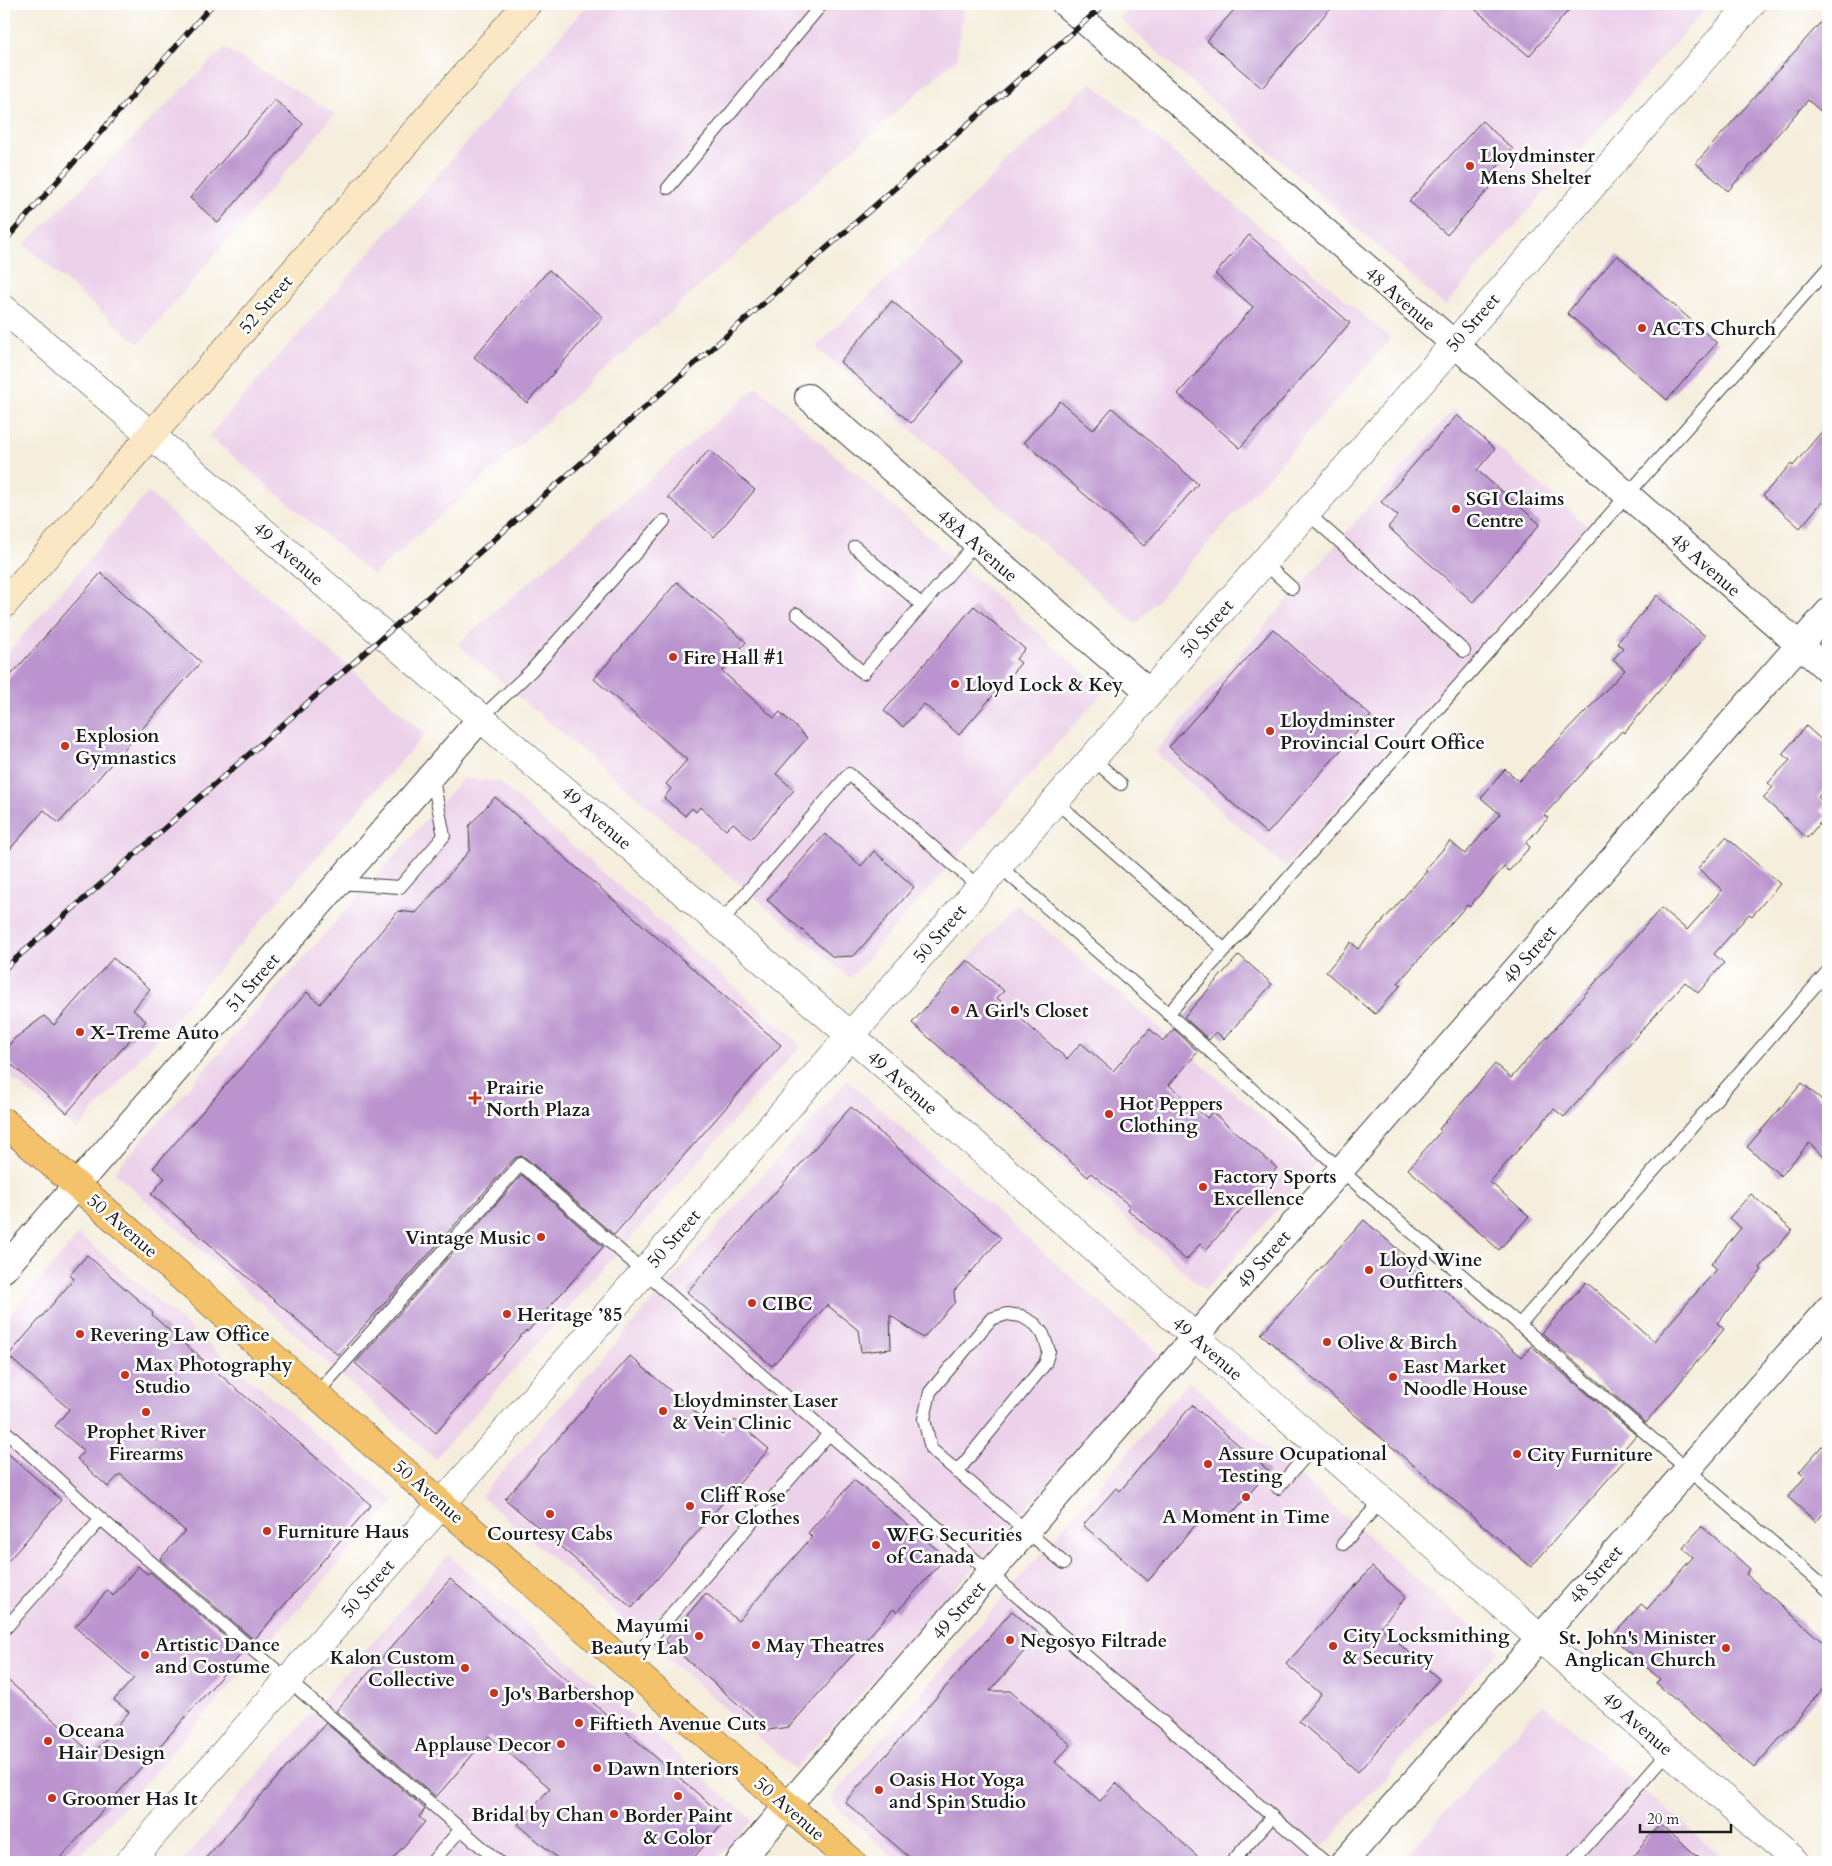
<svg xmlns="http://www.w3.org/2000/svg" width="1832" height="1866" font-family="Cardo,serif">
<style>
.built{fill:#ecd1ea}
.building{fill:#bb94cf}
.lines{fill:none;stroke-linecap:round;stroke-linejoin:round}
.service-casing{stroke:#3d3c39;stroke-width:14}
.minor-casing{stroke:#3d3c39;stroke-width:28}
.tertiary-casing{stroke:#3d3c39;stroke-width:29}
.secondary-casing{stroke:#3d3c39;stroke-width:29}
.primary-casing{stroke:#3d3c39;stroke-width:29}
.service{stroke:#fff;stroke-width:12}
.minor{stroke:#fff;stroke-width:26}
.tertiary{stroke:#fff;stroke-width:28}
.secondary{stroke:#fbe7c3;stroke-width:28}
.primary{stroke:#f4c26a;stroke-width:28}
.rail-casing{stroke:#1c1c1c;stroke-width:5.5}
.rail{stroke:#fff;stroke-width:4;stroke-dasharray:11;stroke-linecap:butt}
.poi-dot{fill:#c8321e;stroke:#fff;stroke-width:2}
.labels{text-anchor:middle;stroke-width:5;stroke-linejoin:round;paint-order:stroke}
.poi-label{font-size:19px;font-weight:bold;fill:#1c1c1c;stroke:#fff;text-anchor:start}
.street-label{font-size:19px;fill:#1c1c1c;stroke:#fff}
</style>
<rect width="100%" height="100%" fill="#fff"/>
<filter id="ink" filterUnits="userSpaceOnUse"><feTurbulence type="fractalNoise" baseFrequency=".02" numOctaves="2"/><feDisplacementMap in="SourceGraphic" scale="10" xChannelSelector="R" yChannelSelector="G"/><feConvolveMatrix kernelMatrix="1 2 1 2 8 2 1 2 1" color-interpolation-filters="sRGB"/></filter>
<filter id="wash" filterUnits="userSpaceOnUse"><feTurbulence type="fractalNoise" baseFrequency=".0096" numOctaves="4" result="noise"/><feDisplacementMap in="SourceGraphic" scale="20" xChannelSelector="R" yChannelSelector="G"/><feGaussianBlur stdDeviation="1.12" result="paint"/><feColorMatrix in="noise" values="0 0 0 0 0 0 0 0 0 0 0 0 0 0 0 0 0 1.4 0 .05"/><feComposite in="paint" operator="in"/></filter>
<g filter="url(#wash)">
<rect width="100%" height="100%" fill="#f5eedd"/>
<!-- built -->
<g class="built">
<polygon points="588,4 964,4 957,58 373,575 209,436"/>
<polygon points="1136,4 1709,4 1445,306 1119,18"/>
<polygon points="224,48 335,114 139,344 24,245"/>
<polygon points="1091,82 1391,339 1136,624 816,347"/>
<polygon points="757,387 1104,691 850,978 457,644"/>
<polygon points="1454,409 1587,526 1285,867 1155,752"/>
<polygon points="148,492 425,734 77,1130 4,1072 4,657"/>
<polygon points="463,778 499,782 801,1045 435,1459 114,1172"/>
<polygon points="1017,905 1317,1164 1205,1291 911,1023"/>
<polygon points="847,1080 1161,1356 795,1769 481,1496"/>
<polygon points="79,1234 394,1501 75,1862 4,1862 4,1322"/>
<polygon points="1189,1381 1499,1651 1309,1862 899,1862 829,1801"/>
<polygon points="448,1555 752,1820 714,1862 182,1862"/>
<polygon points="1543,1703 1727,1862 1401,1862"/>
</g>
<g id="blocks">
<!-- building -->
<g class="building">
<polygon points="1239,4 1334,4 1262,88 1207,41"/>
<polygon points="1469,4 1574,4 1529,56"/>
<polygon points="1828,14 1828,118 1808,100 1728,191 1696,163"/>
<polygon points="275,100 303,124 218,223 190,198"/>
<polygon points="1482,121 1513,149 1484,182 1490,188 1447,235 1409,201"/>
<polygon points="1249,235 1350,323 1240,448 1178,394 1253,307 1215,274"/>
<polygon points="1617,255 1717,343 1667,400 1567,313"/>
<polygon points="549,270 603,317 527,403 474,357"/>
<polygon points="892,301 963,361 911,423 840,362"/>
<polygon points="1060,401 1093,430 1112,408 1198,484 1144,546 1024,442"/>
<polygon points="1457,415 1495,449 1477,470 1540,524 1473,602 1388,527 1398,516 1381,502"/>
<polygon points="1828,424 1828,495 1800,528 1763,495 1791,464 1793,466"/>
<polygon points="709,450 755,490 714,537 668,497"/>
<polygon points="101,573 201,662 59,823 44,810 4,856 4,683"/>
<polygon points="677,582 746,642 722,671 774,718 780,712 807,738 776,774 794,790 751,839 733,823 726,830 700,807 696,812 692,808 685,816 664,798 671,789 666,784 687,760 594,679"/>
<polygon points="1657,595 1705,636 1624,733 1622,731 1544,815 1548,818 1526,843 1530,847 1509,871 1504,867 1469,907 1467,905 1398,983 1401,985 1375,1014 1326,972 1351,942 1358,949 1427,871 1425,870 1450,841 1465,854 1500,814 1481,798 1505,769 1519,781 1625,670 1613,660 1623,648 1617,643"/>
<polygon points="974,606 1025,649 1016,659 1021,663 959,735 924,704 903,727 884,711"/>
<polygon points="1273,629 1371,716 1267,834 1169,747"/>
<polygon points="1806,726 1828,746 1828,785 1818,797 1826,804 1820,810 1826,816 1807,838 1763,798 1773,787 1768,783 1790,760 1782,754"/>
<polygon points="495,797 781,1045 614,1235 526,1158 522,1156 515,1158 338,1355 151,1194 165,1178 153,1168 307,992 320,1004 398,911 416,913 470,850 469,826"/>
<polygon points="825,834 861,866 874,851 914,887 854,956 833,957 767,900"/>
<polygon points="1726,837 1780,884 1752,916 1749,914 1714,954 1724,963 1698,993 1685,982 1564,1117 1554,1109 1490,1182 1529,1216 1499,1250 1408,1169 1441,1131 1439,1129 1495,1064 1511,1078 1661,908 1687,930 1722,890 1698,868"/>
<polygon points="1239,955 1272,984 1224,1039 1216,1032 1209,1040 1184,1017"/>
<polygon points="113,958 150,989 133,1010 146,1021 67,1113 4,1058 4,1051 14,1039 44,1016 54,1025"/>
<polygon points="967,960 1004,991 997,998 1067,1059 1081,1043 1113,1071 1150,1029 1163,1041 1174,1029 1198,1052 1169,1085 1207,1118 1212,1112 1277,1168 1206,1250 1200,1244 1186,1260 1127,1209 1130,1206 1091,1173 1088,1177 912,1023"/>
<polygon points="1802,1083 1828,1105 1828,1160 1809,1143 1781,1176 1747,1147"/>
<polygon points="851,1107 1001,1238 954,1291 955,1302 923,1338 890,1315 891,1349 861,1352 858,1330 827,1305 772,1366 687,1292"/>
<polygon points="522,1175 603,1247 527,1332 526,1330 436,1433 355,1363"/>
<polygon points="1751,1194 1792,1230 1760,1268 1762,1270 1717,1323 1724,1329 1646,1423 1542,1333 1586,1282 1654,1341 1717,1269 1711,1264 1741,1228 1729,1218"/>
<polygon points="1364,1220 1522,1357 1531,1346 1636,1435 1625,1448 1631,1453 1531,1567 1261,1334"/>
<polygon points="87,1255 153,1313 152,1315 180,1340 371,1505 254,1640 160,1559 185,1531 120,1474 108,1487 77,1459 84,1451 55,1426 69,1409 8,1356 74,1279 70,1275"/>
<polygon points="630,1356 722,1435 735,1420 769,1449 632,1608 505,1499"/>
<polygon points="1192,1405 1269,1471 1224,1523 1208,1510 1148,1581 1083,1525 1116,1488 1120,1491"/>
<polygon points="1828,1439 1828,1508 1816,1522 1788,1497 1805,1477 1799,1472"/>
<polygon points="4,1450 61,1500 4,1566"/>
<polygon points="854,1480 946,1557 897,1612 893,1609 789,1727 768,1730 665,1641 706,1593 738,1621 812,1537 808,1533"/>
<polygon points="1702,1526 1750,1569 1746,1574 1828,1647 1828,1683 1754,1768 1656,1683 1660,1679 1612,1637 1641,1604 1647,1609 1693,1557 1683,1548"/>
<polygon points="138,1566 147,1574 150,1572 243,1652 57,1862 4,1862 4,1677 93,1754 129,1712 114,1700 134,1678 75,1627 108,1590 113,1596"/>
<polygon points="1372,1567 1406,1597 1380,1627 1439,1679 1358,1772 1299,1721 1321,1694 1286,1664"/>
<polygon points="450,1579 727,1819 690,1862 562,1862 518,1824 550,1788 489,1736 436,1797 336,1711"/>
<polygon points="1012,1611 1039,1634 990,1691 1010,1691 1071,1745 1055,1762 1100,1801 1116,1783 1204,1862 915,1862 845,1802"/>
<polygon points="326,1723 425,1809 419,1817 425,1822 390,1862 202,1862"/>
<polygon points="1660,1824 1704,1862 1627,1862"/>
</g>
</g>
</g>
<g filter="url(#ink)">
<use href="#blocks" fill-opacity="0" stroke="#3d3c39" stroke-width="1"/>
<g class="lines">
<defs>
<g id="service">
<polyline points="668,188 822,4"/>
<polyline points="1306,512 1464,651"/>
<polyline points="855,547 922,605"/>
<polyline points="1263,562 1292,588"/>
<polyline points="797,614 863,673 975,544"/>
<polyline points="481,718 531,671 664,521"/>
<polyline points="1092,758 1121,784"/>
<polyline points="1054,800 1225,950"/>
<polyline points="998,865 1161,1007 1371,1197 1828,1590"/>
<polyline points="339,883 400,887 444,836 432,775"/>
<polyline points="720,923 849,774 979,887"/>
<polyline points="1168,1014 1828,268"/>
<polyline points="1519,1325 1828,971"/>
<polyline points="316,1394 521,1164 829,1434"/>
<polyline points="4,1430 101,1519 499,1862"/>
<polyline points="957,1472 1045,1364 1049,1351 1043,1334 1035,1324 1021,1316 1007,1314 991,1319 930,1392 924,1419 931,1449 1064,1563"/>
<polyline points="1278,1488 1317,1443"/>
<polyline points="1343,1544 1382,1500"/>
<polyline points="4,1630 101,1519"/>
<polyline points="627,1665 829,1434 1325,1862"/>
<polyline points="432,1862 461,1829"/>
<polyline points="1232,1862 1272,1817"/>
<polyline points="1572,1862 1669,1751"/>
</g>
<g id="minor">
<polyline points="1065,4 1828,670"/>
<polyline points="808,397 1149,692"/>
<polyline points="4,1269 481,718"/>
<polyline points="739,1862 1195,1337 1828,612"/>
<polyline points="1344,1862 1828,1309"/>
</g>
<g id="tertiary">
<polyline points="4,309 850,1035 1796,1862"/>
<polyline points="129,1862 1751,4"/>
</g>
<polyline id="secondary" points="4,604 527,4"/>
<polyline id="primary" points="4,1122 852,1862"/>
</defs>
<!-- service casing -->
<use href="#service" class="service-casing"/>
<!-- minor casing -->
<use href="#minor" class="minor-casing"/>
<!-- tertiary casing -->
<use href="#tertiary" class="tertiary-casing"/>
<!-- secondary casing -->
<use href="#secondary" class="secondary-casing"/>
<!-- primary casing -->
<use href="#primary" class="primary-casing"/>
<!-- service -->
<use href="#service" class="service"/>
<!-- minor -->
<use href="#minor" class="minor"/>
<!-- tertiary -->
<use href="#tertiary" class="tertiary"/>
<!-- secondary -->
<use href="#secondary" class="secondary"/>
<!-- primary -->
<use href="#primary" class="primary"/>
<defs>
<g id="rail">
<polyline points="4,242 213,4"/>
<polyline points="4,969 1105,4"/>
</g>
</defs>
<!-- rail casing -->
<use href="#rail" class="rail-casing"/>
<!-- rail -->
<use href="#rail" class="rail"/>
</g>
</g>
<!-- markers -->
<g class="poi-dot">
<circle cx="1470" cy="166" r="5"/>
<circle cx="1642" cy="328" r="5"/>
<circle cx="1456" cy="509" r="5"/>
<circle cx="673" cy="657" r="5"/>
<circle cx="955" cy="684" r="5"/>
<circle cx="1270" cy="731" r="5"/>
<circle cx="65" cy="746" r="5"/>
<circle cx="955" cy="1010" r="5"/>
<circle cx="80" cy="1032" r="5"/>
<path d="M472.5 1090.5h5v5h5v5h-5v5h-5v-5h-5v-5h5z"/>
<circle cx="1109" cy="1114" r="5"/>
<circle cx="1203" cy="1187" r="5"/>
<circle cx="541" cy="1237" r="5"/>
<circle cx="1369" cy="1270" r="5"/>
<circle cx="752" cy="1303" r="5"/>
<circle cx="507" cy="1314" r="5"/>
<circle cx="80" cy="1334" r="5"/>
<circle cx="1327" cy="1342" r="5"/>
<circle cx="125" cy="1375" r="5"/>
<circle cx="1393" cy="1377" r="5"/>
<circle cx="663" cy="1411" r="5"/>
<circle cx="146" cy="1412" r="5"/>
<circle cx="1517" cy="1454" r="5"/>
<circle cx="1208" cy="1464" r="5"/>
<circle cx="1246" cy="1497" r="5"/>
<circle cx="690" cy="1506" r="5"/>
<circle cx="550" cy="1514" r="5"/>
<circle cx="267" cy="1531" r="5"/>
<circle cx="876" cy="1545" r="5"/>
<circle cx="699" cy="1636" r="5"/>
<circle cx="1010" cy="1640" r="5"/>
<circle cx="756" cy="1645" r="5"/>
<circle cx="1333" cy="1646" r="5"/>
<circle cx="1726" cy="1648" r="5"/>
<circle cx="145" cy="1655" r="5"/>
<circle cx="465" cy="1668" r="5"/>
<circle cx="494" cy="1693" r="5"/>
<circle cx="579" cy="1723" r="5"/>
<circle cx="48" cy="1741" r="5"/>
<circle cx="561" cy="1744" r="5"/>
<circle cx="597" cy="1768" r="5"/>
<circle cx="879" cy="1790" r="5"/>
<circle cx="678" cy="1796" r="5"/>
<circle cx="52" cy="1798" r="5"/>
<circle cx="614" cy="1814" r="5"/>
</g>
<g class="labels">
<!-- poi labels -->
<g class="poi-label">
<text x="1480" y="162">Lloydminster<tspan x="1480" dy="22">Mens Shelter</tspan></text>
<text x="1652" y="335">ACTS Church</text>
<text x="1466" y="505">SGI Claims<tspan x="1466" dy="22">Centre</tspan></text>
<text x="683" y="664">Fire Hall #1</text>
<text x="965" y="691">Lloyd Lock &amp; Key</text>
<text x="1280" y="727">Lloydminster<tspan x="1280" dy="22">Provincial Court Office</tspan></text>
<text x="75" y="742">Explosion<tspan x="75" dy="22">Gymnastics</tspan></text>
<text x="965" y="1017">A Girl's Closet</text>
<text x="90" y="1039">X-Treme Auto</text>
<text x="486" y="1094">Prairie<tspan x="486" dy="22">North Plaza</tspan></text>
<text x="1119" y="1110">Hot Peppers<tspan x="1119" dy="22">Clothing</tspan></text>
<text x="1213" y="1183">Factory Sports<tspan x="1213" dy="22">Excellence</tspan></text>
<text x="531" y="1244" text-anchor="end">Vintage Music</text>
<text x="1379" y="1266">Lloyd Wine<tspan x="1379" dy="22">Outfitters</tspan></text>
<text x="762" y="1310">CIBC</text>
<text x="517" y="1321">Heritage ’85</text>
<text x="90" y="1341">Revering Law Office</text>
<text x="1337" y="1349">Olive &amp; Birch</text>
<text x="135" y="1371">Max Photography<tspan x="135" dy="22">Studio</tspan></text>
<text x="1403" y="1373">East Market<tspan x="1403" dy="22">Noodle House</tspan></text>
<text x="673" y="1407">Lloydminster Laser<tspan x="673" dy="22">&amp; Vein Clinic</tspan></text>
<text x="146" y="1438" text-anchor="middle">Prophet River<tspan x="146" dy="22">Firearms</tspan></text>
<text x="1218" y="1460">Assure Ocupational<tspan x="1218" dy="22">Testing</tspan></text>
<text x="1527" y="1461">City Furniture</text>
<text x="700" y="1502">Cliff Rose<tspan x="700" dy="22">For Clothes</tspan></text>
<text x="1246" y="1523" text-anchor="middle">A Moment in Time</text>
<text x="277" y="1538">Furniture Haus</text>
<text x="550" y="1540" text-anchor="middle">Courtesy Cabs</text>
<text x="886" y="1541">WFG Securities<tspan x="886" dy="22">of Canada</tspan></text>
<text x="689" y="1632" text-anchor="end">Mayumi<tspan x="689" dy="22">Beauty Lab</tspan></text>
<text x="1343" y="1642">City Locksmithing<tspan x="1343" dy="22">&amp; Security</tspan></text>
<text x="1716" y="1644" text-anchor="end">St. John's Minister<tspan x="1716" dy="22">Anglican Church</tspan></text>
<text x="1020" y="1647">Negosyo Filtrade</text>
<text x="155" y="1651">Artistic Dance<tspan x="155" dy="22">and Costume</tspan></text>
<text x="766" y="1652">May Theatres</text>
<text x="455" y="1664" text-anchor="end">Kalon Custom<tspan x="455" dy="22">Collective</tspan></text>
<text x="504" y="1700">Jo's Barbershop</text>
<text x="589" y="1730">Fiftieth Avenue Cuts</text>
<text x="58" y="1737">Oceana<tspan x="58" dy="22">Hair Design</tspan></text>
<text x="551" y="1751" text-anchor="end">Applause Decor</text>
<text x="607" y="1775">Dawn Interiors</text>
<text x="889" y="1786">Oasis Hot Yoga<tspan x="889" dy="22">and Spin Studio</tspan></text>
<text x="62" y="1805">Groomer Has It</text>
<text x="604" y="1821" text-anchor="end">Bridal by Chan</text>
<text x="678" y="1822" text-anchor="middle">Border Paint<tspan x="678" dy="22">&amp; Color</tspan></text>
</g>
<!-- street labels -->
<g class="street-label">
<text transform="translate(1401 298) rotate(41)" y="7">48 Avenue</text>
<text transform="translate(265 304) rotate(-49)" y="7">52 Street</text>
<text transform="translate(1472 322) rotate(-49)" y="7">50 Street</text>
<text transform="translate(978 545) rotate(41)" y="7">48A Avenue</text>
<text transform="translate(289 553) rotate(41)" y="7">49 Avenue</text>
<text transform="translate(1706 564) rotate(41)" y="7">48 Avenue</text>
<text transform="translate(1206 628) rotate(-49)" y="7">50 Street</text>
<text transform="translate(597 817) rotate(41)" y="7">49 Avenue</text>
<text transform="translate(939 933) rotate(-49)" y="7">50 Street</text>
<text transform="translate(1529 954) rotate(-49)" y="7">49 Street</text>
<text transform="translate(252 982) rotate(-49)" y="7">51 Street</text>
<text transform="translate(903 1082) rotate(41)" y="7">49 Avenue</text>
<text transform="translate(123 1225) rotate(41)" y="7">50 Avenue</text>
<text transform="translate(673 1238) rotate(-49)" y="7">50 Street</text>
<text transform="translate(1263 1259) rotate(-49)" y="7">49 Street</text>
<text transform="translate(1208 1348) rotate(41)" y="7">49 Avenue</text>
<text transform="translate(429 1491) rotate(41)" y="7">50 Avenue</text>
<text transform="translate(1595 1574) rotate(-49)" y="7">48 Street</text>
<text transform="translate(367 1588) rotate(-49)" y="7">50 Street</text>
<text transform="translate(958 1610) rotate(-49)" y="7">49 Street</text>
<text transform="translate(1638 1723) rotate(41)" y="7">49 Avenue</text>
<text transform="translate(790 1808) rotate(41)" y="7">50 Avenue</text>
</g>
</g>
<!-- margin -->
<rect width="1832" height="1866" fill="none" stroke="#fff" stroke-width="20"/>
<!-- scale -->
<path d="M1640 1824v8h91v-8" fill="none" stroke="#1c1c1c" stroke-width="2.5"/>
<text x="1647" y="1824" font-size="15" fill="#1c1c1c" stroke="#ffffff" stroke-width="4" paint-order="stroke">20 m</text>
</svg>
